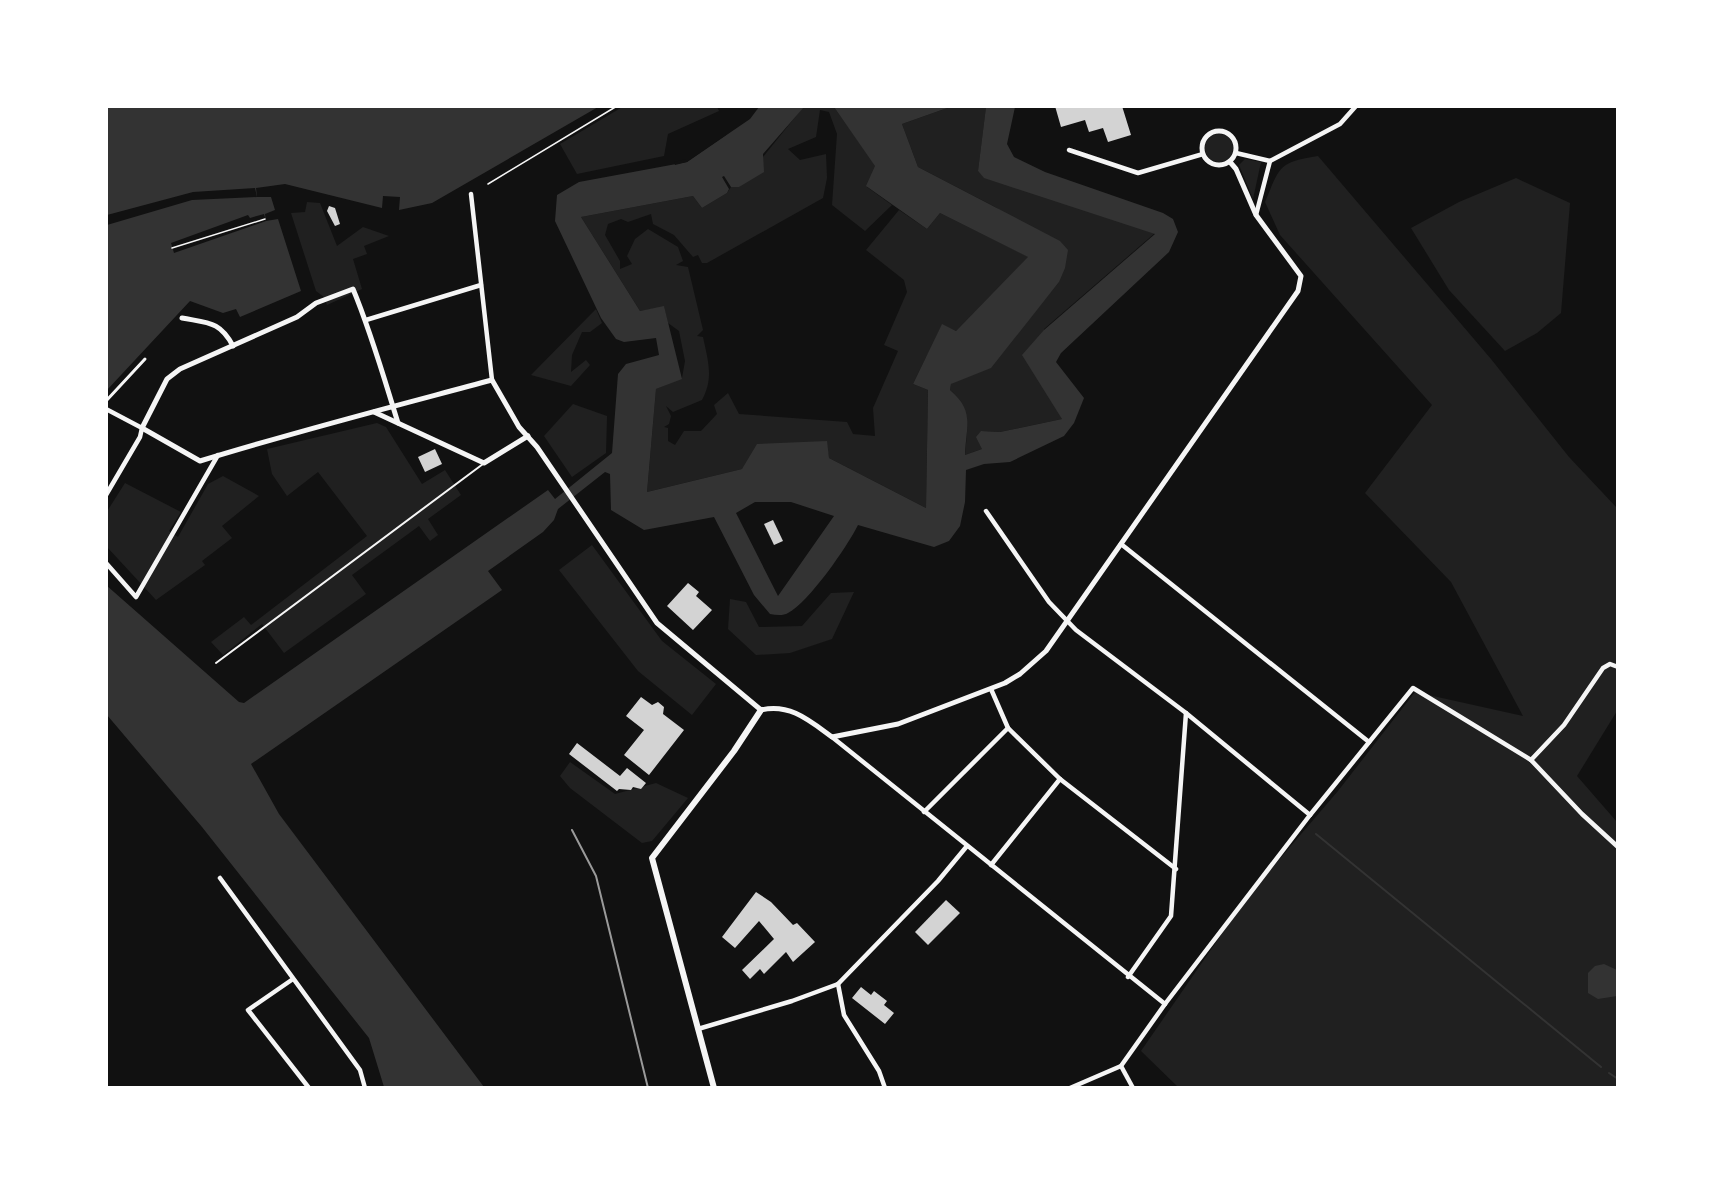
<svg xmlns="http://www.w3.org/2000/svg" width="1724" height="1194" font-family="Barlow,sans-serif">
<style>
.green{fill:#202020}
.water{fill:#333;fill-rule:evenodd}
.pier{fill:#111}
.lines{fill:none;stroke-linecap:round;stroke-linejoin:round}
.stream{stroke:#333;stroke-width:2}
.building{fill:#d3d3d3}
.path{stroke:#f5f5f5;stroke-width:1.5}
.service{stroke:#f5f5f5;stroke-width:2}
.pedestrian{stroke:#f5f5f5;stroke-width:3}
.minor{stroke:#f5f5f5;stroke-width:4.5}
.tertiary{stroke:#f5f5f5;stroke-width:5}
.secondary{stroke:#f5f5f5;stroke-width:6}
.rail{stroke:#9a9a9a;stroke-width:2}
</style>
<rect width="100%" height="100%" fill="#111"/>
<!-- green -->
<g class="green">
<polygon points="624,106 717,107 719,111 668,134 664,156 577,174 560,144"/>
<path d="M804,106L834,107L876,166L867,187L892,205L865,231L832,205L837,134L829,112L820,110L816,137L788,149L800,160L826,154L827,178L823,198L707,263H702L698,255L693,257L674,235L653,224L651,214L628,222L621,219L608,224L605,235L620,261V269L632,264L627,256L635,239L648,229L678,247L683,261L676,265L688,267L703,330L697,336L703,337C708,361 714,378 702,400L673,412L666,406L671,416L669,424L664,427L668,428V441L675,445L684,431H701L717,414L714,405L728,393L739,414L847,422L853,434L875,436L873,408L898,351L884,345L907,292L904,280L866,250L899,210L927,229L940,213L1029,257L956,331L942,325L913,384L928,390L926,508L829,458L826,441L742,469L647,492L656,389L682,378L685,361L679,331L668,323L664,307L640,311L581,217L693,196L702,208L727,193L731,187H739Z"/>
<path d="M950,107H986L978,171L984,177L1155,233L1044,329L1062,419L1000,432L981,431L982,449L965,455C967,428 973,410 950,390L951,384L1015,336L1059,282L997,208L918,167L902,124Z"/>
<circle cx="1219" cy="148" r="14"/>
<path d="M1318,156L1491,359L1569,457L1617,508V711L1577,776L1617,822V1087H1178L1141,1051L1248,896L1338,791L1415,692L1523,716L1451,582L1365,493L1432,405L1280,235L1265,202C1280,166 1279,162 1318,156Z"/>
<polygon points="1245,159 1261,162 1253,199 1239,165"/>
<polygon points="1516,178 1570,203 1561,313 1537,333 1505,351 1449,290 1411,228 1459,202"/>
<polygon points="307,202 320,203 337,246 363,227 389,236 364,246 367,254 353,259 362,289 327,305 324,297 316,291 291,213 305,212"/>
<polygon points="596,309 602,323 590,332 582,332 572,355 571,372 586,360 590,365 571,386 531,375"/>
<polygon points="573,404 607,416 606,453 572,477 544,436"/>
<polygon points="377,423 386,427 422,484 445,470 461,495 428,519 438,535 430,541 419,526 352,575 366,594 284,653 262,624 223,655 211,642 244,617 251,625 367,536 318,472 287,496 272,474 267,449"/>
<polygon points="223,476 259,496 222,526 232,538 202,561 205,565 156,600 107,547 106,513 125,483 181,512 169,531 178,537 208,484"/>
<polygon points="592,545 662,641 716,684 692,715 638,671 559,570"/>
<polygon points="854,592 832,639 790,653 756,655 728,629 730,599 746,602 759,627 802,626 831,593"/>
<polygon points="570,762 615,794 656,783 688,798 652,841 642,843 570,788 560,776"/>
</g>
<!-- water -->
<g class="water">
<polygon points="107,107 598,107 432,203 399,210 400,197 383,196 382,208 285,184 256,188 257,197 271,197 275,210 265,214 266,221 278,219 301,291 240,317 236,309 223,313 190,301 107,390"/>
<path d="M759,107H804L763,154L764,172L739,187H731L724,176L722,177L729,189L727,193L702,208L693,196L581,217L640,311L664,306L682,379L656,389L647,492L742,469L757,444L827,441L829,458L926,508L928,390L913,384L942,324L956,331L1028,257L940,213L927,229L866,186L875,166L834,107H950L902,124L918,167L1060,241L1068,250L1065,268L1059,282L991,368L951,384L950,390C975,411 966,427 965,455L982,449L976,437L981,431L1000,432L1062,419L1022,355L1044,330L1155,234L984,178L978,171L986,107H1015L1007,144L1014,157L1045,172L1163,213L1173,219L1178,232L1169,252L1061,353L1056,362L1084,398L1074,423L1064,436L1010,462L984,464L966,470L965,502L960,526L949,541L934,547L858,525C847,547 809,602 788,613C783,616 776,615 770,614L754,595L714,517L644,530L611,510L610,474L605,472L558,509L554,520L543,532L488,571L502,590L251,764L279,814L484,1087H384L369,1038L202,827L107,715L106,585L239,702L244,703L548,490L555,499L612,453L618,374L626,364L659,355L656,338L624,342L616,339L601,318L555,221L557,195L579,182L687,162L750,119ZM755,502H791L834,516L778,596L736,513Z"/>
<polygon points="1604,964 1617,970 1617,996 1598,999 1588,993 1588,973 1595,966"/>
</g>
<!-- pier -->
<g class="pier">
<polygon points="725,133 726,135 687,162 675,165 674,162 686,159"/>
<polygon points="255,188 257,197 192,200 107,225 107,215 193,192"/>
<polygon points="264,214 266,221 174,253 171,243 248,215 250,218"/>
</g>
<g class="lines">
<!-- stream -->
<g class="stream">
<polyline points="1316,834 1601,1067"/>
<polyline points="1609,1073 1618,1079"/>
</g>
</g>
<!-- building -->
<g class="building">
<polygon points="1055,106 1122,106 1131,135 1108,142 1103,128 1089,132 1085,120 1061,127"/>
<polygon points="329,206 335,208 340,224 335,226 327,211"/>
<polygon points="435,449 442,464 425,472 418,457"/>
<polygon points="773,520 783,541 774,545 764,524"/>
<polygon points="688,583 699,592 696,596 712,610 693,630 667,606"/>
<polygon points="641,697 652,705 658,702 664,707 663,714 684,730 649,775 624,755 644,730 626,716"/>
<polygon points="577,743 620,776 627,768 646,783 641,789 633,787 631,790 619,789 617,791 569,754"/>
<polygon points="756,892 771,902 793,925 797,923 815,942 793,962 786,952 764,974 760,969 750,979 742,970 774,939 759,921 735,948 722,937"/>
<polygon points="946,900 960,913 928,945 915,932"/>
<polygon points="861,987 871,995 874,991 887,1001 884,1005 894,1013 885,1024 852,998"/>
</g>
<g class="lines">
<!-- path -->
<g class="path">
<polyline points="488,184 617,106"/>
<polyline points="172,248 265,219"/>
</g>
<!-- service -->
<polyline class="service" points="216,663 483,464"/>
<!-- pedestrian -->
<polyline class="pedestrian" points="106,401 145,359"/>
<!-- minor -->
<g class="minor">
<polyline points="1069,150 1138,173 1203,154"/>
<polyline points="1236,153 1270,161 1340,124 1356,106"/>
<polyline points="471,194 492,380"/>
<polyline points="1256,215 1270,161"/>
<polyline points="366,320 481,285"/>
<polyline points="106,409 142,428 140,437 106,495"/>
<polyline points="986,511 1049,602 1076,630 1186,713 1310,815"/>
<polyline points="1121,544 1369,742"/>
<polyline points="106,563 136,597 218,455"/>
<polyline points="991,689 1008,728 1060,779 1176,869"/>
<polyline points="832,737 1165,1004"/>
<polyline points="1531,760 1564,725 1603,668 1610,664 1618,667"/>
<polyline points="924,812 1008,728"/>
<polyline points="991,865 1060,779"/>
<polyline points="220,878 360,1070 365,1088"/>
<polyline points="1128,977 1171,916 1186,713"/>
<polyline points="293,979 248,1010 309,1088"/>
<polyline points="838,984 844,1015 879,1071 885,1088"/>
<polyline points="698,1029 792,1001 838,984 938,881 967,846"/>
<polyline points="1121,1066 1133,1088"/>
<polyline points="1070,1088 1121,1066 1165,1004 1310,815 1413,688 1531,760 1582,814 1618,847"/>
</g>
<!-- tertiary -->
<g class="tertiary">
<circle cx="1219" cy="148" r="17"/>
<path d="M182,318C208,323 220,321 233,346"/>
<polyline points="374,412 484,463 528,436"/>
<path d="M398,423C384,378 371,332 353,289L316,303L297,317L180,369L167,379L142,428L200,461C297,431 395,406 492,380L519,427L537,447L657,623L761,710C790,703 810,721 832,737L898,724L1005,683L1020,674L1046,651L1298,291L1301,276L1256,215L1236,169L1230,162"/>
</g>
<!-- secondary -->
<polyline class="secondary" points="714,1088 652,858 734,751 761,710"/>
<!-- rail -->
<polyline class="rail" points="572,830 596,876 648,1088"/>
</g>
<!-- border -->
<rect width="1724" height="1194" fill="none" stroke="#ffffff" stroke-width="216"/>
</svg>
